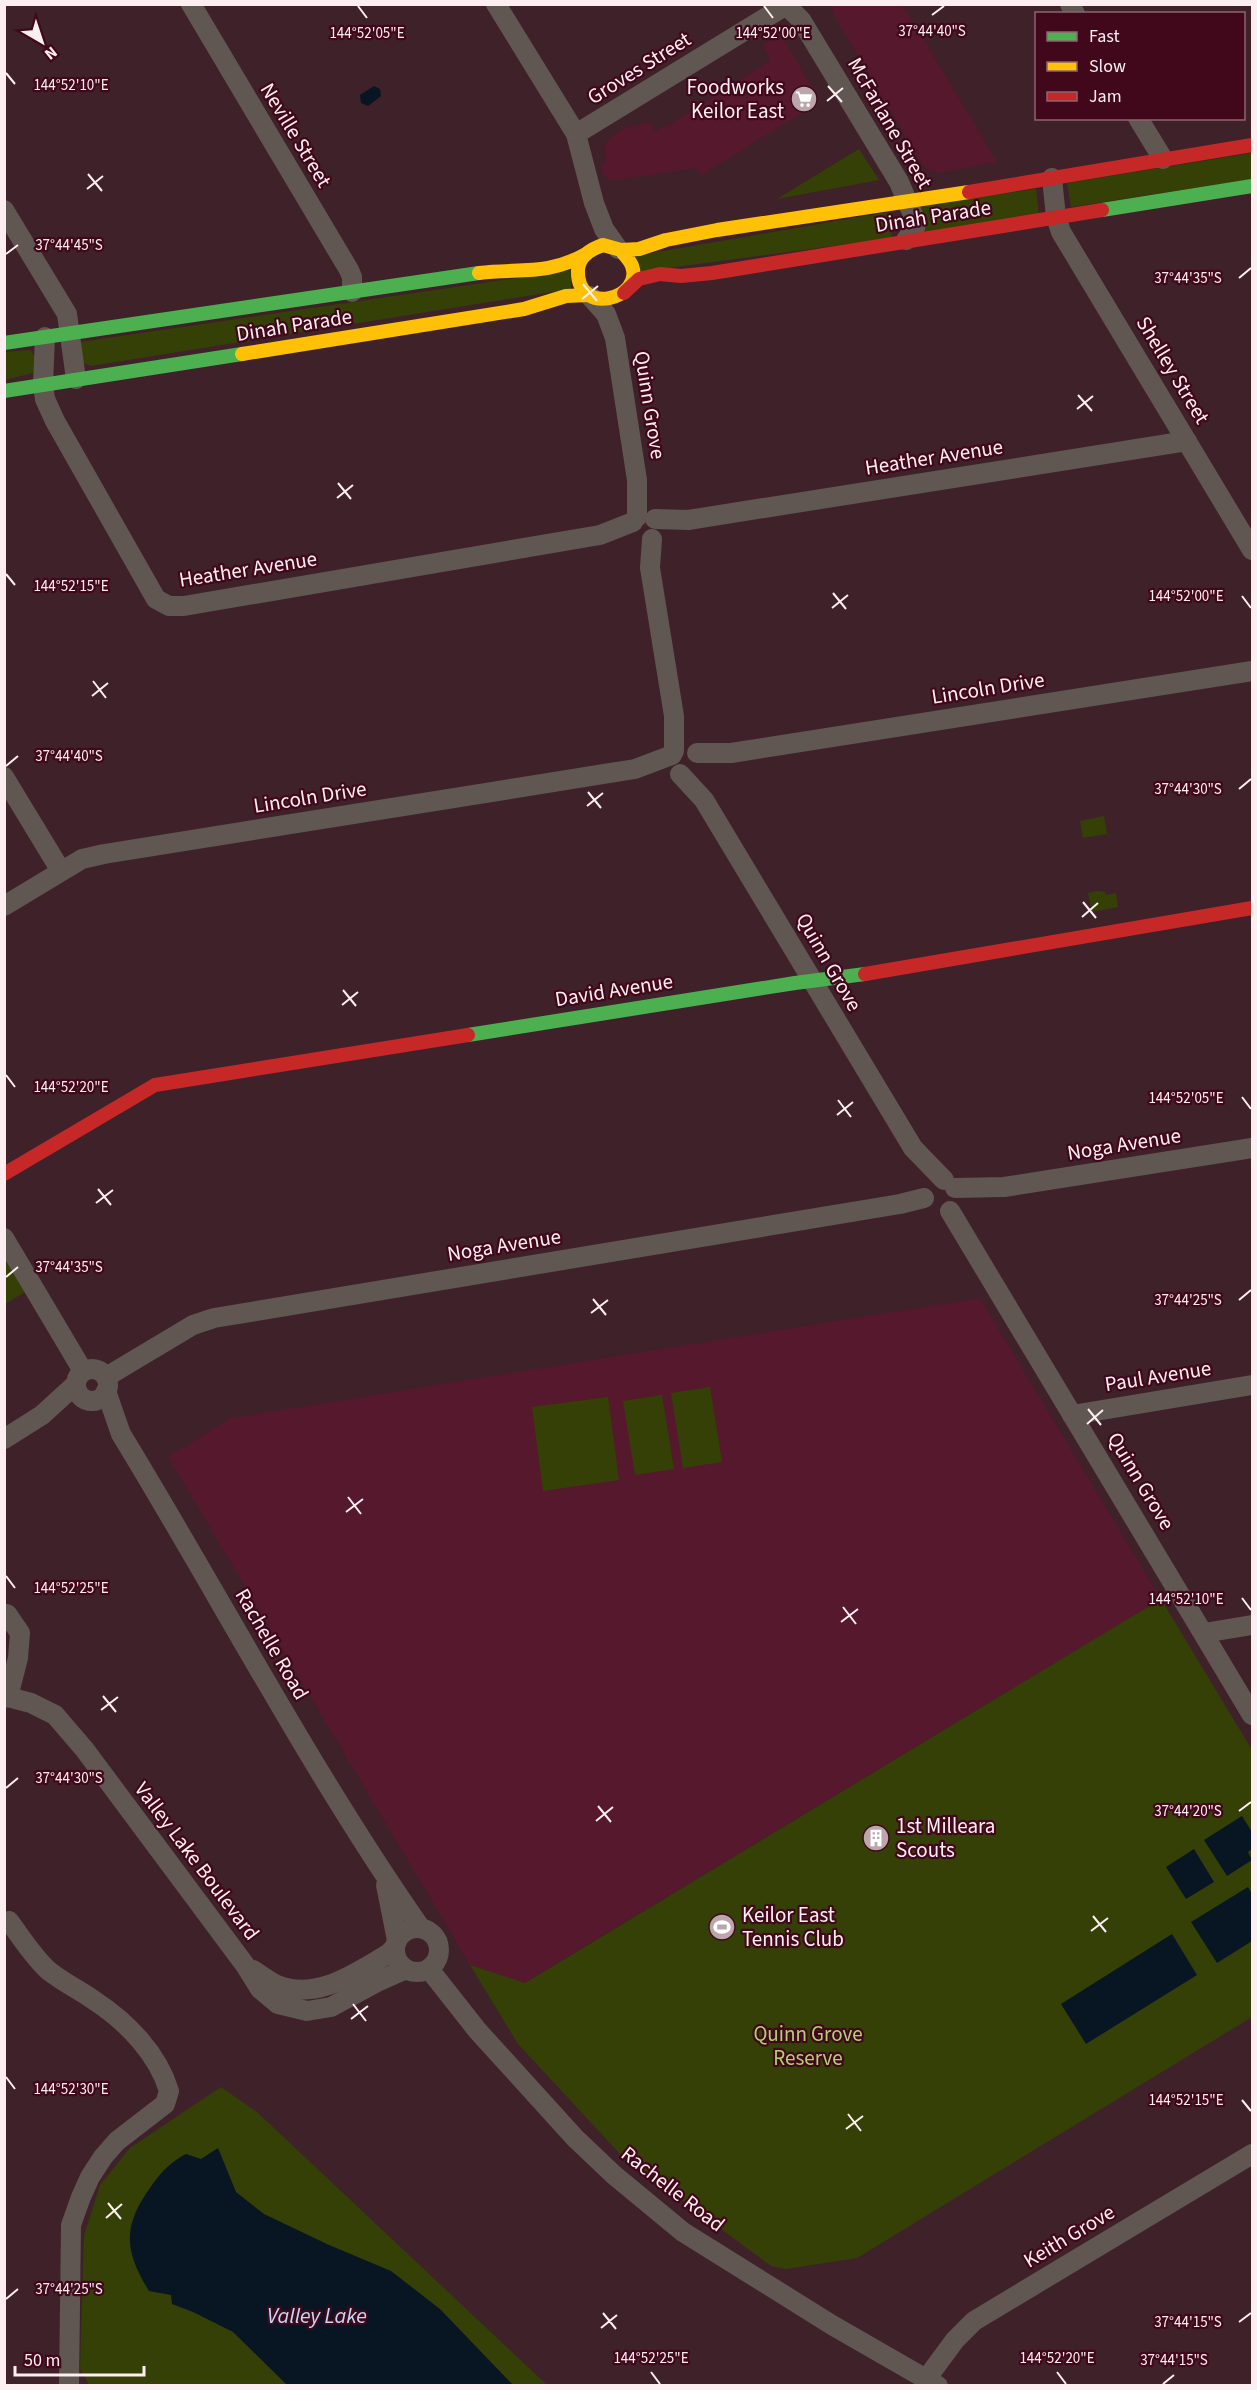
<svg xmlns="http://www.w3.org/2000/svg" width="1257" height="2390" font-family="'Source Sans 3',sans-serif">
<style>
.built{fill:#55182c}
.green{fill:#354007}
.water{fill:#081523}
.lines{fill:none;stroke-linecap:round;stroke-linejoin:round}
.street{stroke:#605652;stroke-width:20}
.fast{stroke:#4caf50;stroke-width:14}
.slow{stroke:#ffc107;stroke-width:14}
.jam{stroke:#c62828;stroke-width:14}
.ticks{fill:none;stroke:#fdeef1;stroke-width:2}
.labels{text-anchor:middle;stroke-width:4.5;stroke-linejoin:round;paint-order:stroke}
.street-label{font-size:21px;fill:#fdeef1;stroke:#41081c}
.poi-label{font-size:21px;fill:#fdeef1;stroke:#41081c;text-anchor:start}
.park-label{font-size:21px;fill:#b0d273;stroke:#41081c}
.water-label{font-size:22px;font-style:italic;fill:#bddcf8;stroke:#41081c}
.ticks-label{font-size:15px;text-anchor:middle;fill:#fdeef1;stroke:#41081c;stroke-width:4.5;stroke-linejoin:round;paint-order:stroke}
</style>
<rect width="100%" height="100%" fill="#3f212a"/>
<!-- built -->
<g class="built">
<polygon points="833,5 903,5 997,162 938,173 925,168 832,12"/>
<polygon points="773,38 784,40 817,95 814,106 701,175 696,168 612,181 603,175 601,163 607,162 604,147 610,137 627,127 652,122 654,131 672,123 771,60 762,45"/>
<polygon points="980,1298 1161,1599 524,1983 470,1965 168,1457 231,1418"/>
</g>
<!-- green -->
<g class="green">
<polygon points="859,149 879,180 777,199"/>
<polygon points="1252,153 1252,179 1071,207 1067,183"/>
<polygon points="1036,189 1039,215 923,232 919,205"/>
<polygon points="888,212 892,238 638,272 635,256"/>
<polygon points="571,270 571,289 91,366 81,362 80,342"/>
<path d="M30,350C37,357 39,364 33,373L5,380V352Z"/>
<polygon points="1104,816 1107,834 1083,838 1080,821"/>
<polygon points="1097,891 1105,892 1106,895 1116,893 1118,907 1092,912 1088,893"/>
<polygon points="4,1257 25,1292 5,1304 4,1304"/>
<polygon points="710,1387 722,1462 683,1468 671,1393"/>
<polygon points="662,1395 674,1469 635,1475 623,1401"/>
<polygon points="608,1397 619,1480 543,1491 532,1407"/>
<polygon points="1161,1599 1252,1750 1252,2017 857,2258 786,2269 771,2266 621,2155 518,2044 470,1965 525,1983"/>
<polygon points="221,2087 258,2113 547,2385 90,2386 80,2369 84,2236 100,2185 130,2148"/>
</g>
<!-- water -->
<g class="water">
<polygon points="374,86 380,89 381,96 368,106 361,103 360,95"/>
<polygon points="1242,1816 1252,1832 1252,1849 1248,1852 1252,1860 1227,1876 1204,1840"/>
<polygon points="1194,1849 1214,1882 1186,1899 1166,1867"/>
<polygon points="1248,1887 1252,1894 1252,1941 1217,1963 1191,1922"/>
<polygon points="1172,1934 1197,1975 1086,2044 1061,2004"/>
<path d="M218,2148L236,2192L264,2214L329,2245L391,2271L440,2309L513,2385H287L233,2332L193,2312L172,2304L171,2295L149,2291C123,2249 123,2225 152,2185C161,2172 172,2161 186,2154L201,2159Z"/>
</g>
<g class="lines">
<!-- street -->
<g class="street">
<polyline points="191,4 349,270 352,277 352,292"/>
<polyline points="496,4 576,134 594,203 604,229 618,249"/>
<polyline points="785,4 801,20 899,182 916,222 915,228 906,240"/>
<polyline points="1070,4 1075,14"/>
<polyline points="1138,118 1163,159"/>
<polyline points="576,134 788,4"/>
<polyline points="1052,178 1056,217 1061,232 1252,550"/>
<polyline points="4,210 67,314 76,379"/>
<polyline points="590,296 606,314 615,338 637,480 637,517"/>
<polyline points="45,337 43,385 45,399 55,421 156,599 169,606 184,606 600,535 633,522"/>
<polyline points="655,519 688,520 1187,441"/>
<polyline points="652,539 650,568 674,716 674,751"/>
<polyline points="697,753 731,753 1252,671"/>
<polyline points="680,774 704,800 913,1148 944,1180"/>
<polyline points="4,777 61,871"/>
<polyline points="4,906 82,859 104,854 635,769 672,755"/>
<polyline points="955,1188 1004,1187 1252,1148"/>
<polyline points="950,1211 1252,1715"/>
<polyline points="4,1238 83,1371"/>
<circle cx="92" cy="1385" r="16"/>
<polyline points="106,1377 193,1325 214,1318 900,1204 924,1198"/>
<path d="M106,1391L121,1434C221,1598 310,1769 420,1927"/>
<polyline points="1072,1415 1252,1385"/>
<polyline points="4,1439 42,1415 76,1384"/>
<polyline points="7,1614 20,1633 18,1658 8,1697"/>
<polyline points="1204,1633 1252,1625"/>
<polyline points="4,1698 8,1697 31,1703 55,1715 85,1750 245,1965 260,1989 278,2004 307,2011 331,2007 379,1981 406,1969"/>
<polyline points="386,1885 397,1940"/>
<path d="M9,1921C21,1937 34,1958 49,1971C64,1983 80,1990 95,2001C127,2022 158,2054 169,2091L165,2104L117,2141L103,2157L90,2177L81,2197L71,2225L69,2386"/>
<circle cx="417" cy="1950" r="22"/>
<polyline points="429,1969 477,2030 575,2138 614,2175 683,2232 832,2325 938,2386"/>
<path d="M253,1970C261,1975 269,1981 277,1985C317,2001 355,1973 388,1954L394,1948"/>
<polyline points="927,2378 955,2340 974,2321 1252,2154"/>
</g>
<!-- fast -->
<g class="fast">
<polyline points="1102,210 1252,186"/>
<polyline points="4,343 479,273"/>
<polyline points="4,391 242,354"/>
<polyline points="468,1035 795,983 865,974"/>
</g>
<!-- slow -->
<g class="slow">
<path d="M621,250C624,255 630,260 632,266C644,299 577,317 578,271C578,257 591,249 603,245L621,250L639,249L666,240L717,230L969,192"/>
<path d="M479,273C520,268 547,276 586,254"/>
<polyline points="242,354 524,309 566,296 589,295"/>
</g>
<!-- jam -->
<g class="jam">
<polyline points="969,192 1252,145"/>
<polyline points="624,293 639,279 660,274 681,276 712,273 1102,210"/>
<polyline points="865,974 1252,908"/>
<polyline points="4,1174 155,1085 468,1035"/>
</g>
</g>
<!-- ticks -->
<path class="ticks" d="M358,6L367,18M764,6L773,18M932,15L944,6M6,73L15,84M828,86L842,102M827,101L843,88M88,174L102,191M87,189L103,176M6,254L18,245M1239,278L1251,268M583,284L597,301M582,299L598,286M1078,395L1092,411M1077,409L1093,396M338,483L351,499M337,498L353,485M6,574L15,585M833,593L846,609M1242,596L1251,608M832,608L848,595M93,681L106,698M92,696L108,683M6,766L18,756M1239,789L1251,779M588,792L601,808M587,806L603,793M1083,902L1096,918M1082,917L1098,903M343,990L356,1006M342,1005L358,992M6,1075L15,1087M1242,1097L1251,1109M838,1100L851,1117M837,1115L853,1102M98,1189L111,1205M96,1203L113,1190M6,1277L18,1267M593,1299L606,1315M1239,1300L1251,1290M591,1313L608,1300M1088,1409L1101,1425M1087,1424L1103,1410M348,1497L361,1514M346,1512L363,1499M6,1576L15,1588M1242,1598L1251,1610M843,1607L856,1624M841,1622L858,1609M103,1696L116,1712M101,1710L118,1697M6,1788L18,1778M598,1806L611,1822M1239,1811L1251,1802M596,1821L613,1807M1093,1916L1106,1932M1091,1931L1108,1918M353,2004L366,2021M351,2019L368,2006M6,2077L15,2089M1242,2100L1251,2111M848,2114L861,2131M846,2129L863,2116M108,2203L121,2219M106,2218L122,2204M6,2299L18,2289M603,2313L616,2329M1239,2322L1251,2313M601,2328L617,2315M651,2372L660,2384M1057,2372L1066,2384M1163,2384L1174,2375"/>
<!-- icons -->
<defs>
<symbol id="supermarket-disc" viewBox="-11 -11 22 22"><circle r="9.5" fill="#baa6ab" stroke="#41081c"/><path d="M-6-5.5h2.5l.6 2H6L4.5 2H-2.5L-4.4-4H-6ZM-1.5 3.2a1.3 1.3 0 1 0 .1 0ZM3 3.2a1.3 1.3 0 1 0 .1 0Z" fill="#fff"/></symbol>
<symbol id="building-disc" viewBox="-11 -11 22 22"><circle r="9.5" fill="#baa6ab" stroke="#41081c"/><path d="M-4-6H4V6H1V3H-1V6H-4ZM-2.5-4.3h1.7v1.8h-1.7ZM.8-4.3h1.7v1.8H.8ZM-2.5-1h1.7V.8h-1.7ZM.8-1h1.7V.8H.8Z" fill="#fff"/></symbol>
<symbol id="stadium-disc" viewBox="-11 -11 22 22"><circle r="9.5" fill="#baa6ab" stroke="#41081c"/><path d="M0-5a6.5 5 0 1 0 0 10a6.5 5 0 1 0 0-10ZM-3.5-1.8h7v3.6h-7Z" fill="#fff"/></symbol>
</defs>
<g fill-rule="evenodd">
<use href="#supermarket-disc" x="789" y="84" width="30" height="30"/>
<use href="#building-disc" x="861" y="1823" width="30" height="30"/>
<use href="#stadium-disc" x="707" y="1912" width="30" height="30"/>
</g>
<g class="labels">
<!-- street labels -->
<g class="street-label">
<text transform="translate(639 68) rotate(-32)" y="7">Groves Street</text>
<text transform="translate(890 123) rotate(60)" y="7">McFarlane Street</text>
<text transform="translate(296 135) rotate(59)" y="7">Neville Street</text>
<text transform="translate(933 216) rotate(-9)" y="7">Dinah Parade</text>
<text transform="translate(294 325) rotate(-9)" y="7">Dinah Parade</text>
<text transform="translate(1173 370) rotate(59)" y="7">Shelley Street</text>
<text transform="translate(650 405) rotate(81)" y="7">Quinn Grove</text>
<text transform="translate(934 457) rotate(-9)" y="7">Heather Avenue</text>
<text transform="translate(248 569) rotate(-9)" y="7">Heather Avenue</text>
<text transform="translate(988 688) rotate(-9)" y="7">Lincoln Drive</text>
<text transform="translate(310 797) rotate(-9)" y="7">Lincoln Drive</text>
<text transform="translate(829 962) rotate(60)" y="7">Quinn Grove</text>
<text transform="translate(614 990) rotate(-9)" y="7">David Avenue</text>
<text transform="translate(1124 1144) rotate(-9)" y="7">Noga Avenue</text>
<text transform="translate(504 1245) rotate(-9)" y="7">Noga Avenue</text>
<text transform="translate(1158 1376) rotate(-9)" y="7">Paul Avenue</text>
<text transform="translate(1141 1481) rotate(59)" y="7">Quinn Grove</text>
<text transform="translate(272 1644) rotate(60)" y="7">Rachelle Road</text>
<text transform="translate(197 1861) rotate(53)" y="7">Valley Lake Boulevard</text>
<text transform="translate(673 2189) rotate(38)" y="7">Rachelle Road</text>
<text transform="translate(1069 2236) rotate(-31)" y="7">Keith Grove</text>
</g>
<!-- poi labels -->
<g class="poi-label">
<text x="784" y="94" text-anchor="end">Foodworks<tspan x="784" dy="24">Keilor East</tspan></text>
<text x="896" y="1833">1st Milleara<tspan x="896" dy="24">Scouts</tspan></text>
<text x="742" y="1922">Keilor East<tspan x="742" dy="24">Tennis Club</tspan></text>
</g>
<!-- park labels -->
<g class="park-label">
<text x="808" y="2041">Quinn Grove<tspan x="808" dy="24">Reserve</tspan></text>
</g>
<!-- water labels -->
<g class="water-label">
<text x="317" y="2323">Valley Lake</text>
</g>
</g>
<g class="ticks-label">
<text x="932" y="36">37°44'40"S</text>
<text x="367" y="38">144°52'05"E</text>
<text x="773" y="38">144°52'00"E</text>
<text x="71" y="90">144°52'10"E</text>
<text x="69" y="250">37°44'45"S</text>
<text x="1188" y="283">37°44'35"S</text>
<text x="71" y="591">144°52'15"E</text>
<text x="1186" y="601">144°52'00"E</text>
<text x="69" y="761">37°44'40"S</text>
<text x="1188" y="794">37°44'30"S</text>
<text x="71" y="1092">144°52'20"E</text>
<text x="1186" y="1103">144°52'05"E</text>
<text x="69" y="1272">37°44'35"S</text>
<text x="1188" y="1305">37°44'25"S</text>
<text x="71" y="1593">144°52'25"E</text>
<text x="1186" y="1604">144°52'10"E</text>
<text x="69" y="1783">37°44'30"S</text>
<text x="1188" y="1816">37°44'20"S</text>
<text x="71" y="2094">144°52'30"E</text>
<text x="1186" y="2105">144°52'15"E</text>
<text x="69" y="2294">37°44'25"S</text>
<text x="1188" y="2327">37°44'15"S</text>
<text x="651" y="2363">144°52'25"E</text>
<text x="1057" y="2363">144°52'20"E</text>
<text x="1174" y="2365">37°44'15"S</text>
</g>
<!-- border -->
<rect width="1257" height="2390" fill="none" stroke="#fdeef1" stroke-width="12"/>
<!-- legend -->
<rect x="1035" y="12" width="210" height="108" fill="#41081c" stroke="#8c6471" stroke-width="1.5"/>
<rect x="1047" y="32" width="30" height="9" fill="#4caf50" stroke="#8c6471" stroke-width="1.5"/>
<text x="1089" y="42" font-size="18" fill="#fdeef1">Fast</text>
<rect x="1047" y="62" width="30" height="9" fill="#ffc107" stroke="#8c6471" stroke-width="1.5"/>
<text x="1089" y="72" font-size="18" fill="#fdeef1">Slow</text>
<rect x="1047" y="92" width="30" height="9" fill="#c62828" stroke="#8c6471" stroke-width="1.5"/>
<text x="1089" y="102" font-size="18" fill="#fdeef1">Jam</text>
<!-- north arrow -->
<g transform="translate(42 42) rotate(141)" stroke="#41081c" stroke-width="4.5" paint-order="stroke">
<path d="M0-4.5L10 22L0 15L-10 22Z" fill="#fdeef1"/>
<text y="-9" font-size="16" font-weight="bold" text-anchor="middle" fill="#fdeef1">N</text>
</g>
<!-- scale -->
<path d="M15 2366v9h129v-9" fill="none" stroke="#fdeef1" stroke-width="3"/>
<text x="24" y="2366" font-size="18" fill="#fdeef1" stroke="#41081c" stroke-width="4.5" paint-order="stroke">50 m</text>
</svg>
